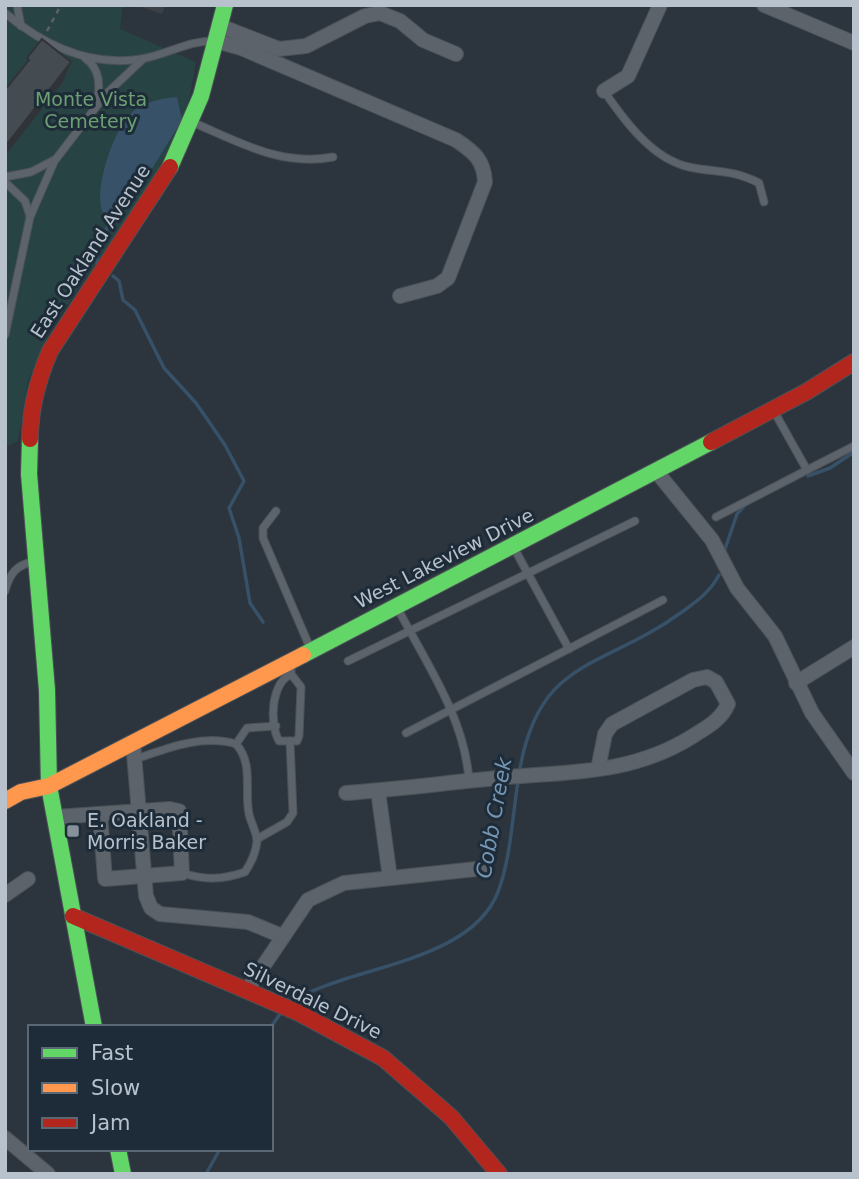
<svg xmlns="http://www.w3.org/2000/svg" width="859" height="1179" font-family="'DejaVu Sans',sans-serif">
<style>
.green{fill:#284344}
.water{fill:#365168}
.lines{fill:none;stroke-linecap:round;stroke-linejoin:round}
.stream{stroke:#365168;stroke-width:3.5}
.lane-casing{stroke:#4b5157;stroke-width:9}
.street-casing{stroke:#4b5157;stroke-width:16}
.fast-casing{stroke:#4b5157;stroke-width:18}
.slow-casing{stroke:#4b5157;stroke-width:18}
.jam-casing{stroke:#4b5157;stroke-width:18}
.path{stroke:#5a6267;stroke-width:2.5;stroke-dasharray:5 5;stroke-linecap:butt}
.lane{stroke:#5c636a;stroke-width:7}
.street{stroke:#5c636a;stroke-width:14}
.fast{stroke:#63d668;stroke-width:16}
.slow{stroke:#ff974d;stroke-width:16}
.jam{stroke:#b3261e;stroke-width:16}
.wall{fill:#3a4046}
.shaded-wall{fill:#303439}
.building{fill:#444b51;stroke:#303439;stroke-width:2}
.poi-dot{fill:#86919b;stroke:#1e2c39;stroke-width:2.5}
.labels{text-anchor:middle;stroke-width:6;stroke-linejoin:round;paint-order:stroke}
.park-label{font-size:19px;fill:#6ca072;stroke:#1e2c39}
.street-label{font-size:19px;fill:#b7c2cd;stroke:#1e2c39}
.poi-label{font-size:19px;fill:#b7c2cd;stroke:#1e2c39;text-anchor:start}
.water-label{font-size:21px;font-style:italic;fill:#7596b2;stroke:#1e2c39}
</style>
<rect width="100%" height="100%" fill="#2c353d"/>
<!-- green -->
<polygon class="green" points="5,5 123,5 120,29 196,62 187,111 161,163 133,210 52,327 28,380 18,441 5,447"/>
<!-- water -->
<path class="water" d="M177,97L182,120L148,175L121,209L110,214L103,213C92,190 115,123 136,109C148,101 163,98 177,97Z"/>
<g class="lines">
<!-- stream -->
<g class="stream">
<polyline points="97,264 97,251 114,212"/>
<polyline points="113,276 119,281 123,300 135,310 164,368 196,403 225,445 244,481 229,508 239,538 250,603 263,622"/>
<polyline points="808,476 830,468 854,452"/>
<polyline points="725,549 737,514 747,503"/>
<path d="M519,774C538,656 601,671 682,612C697,601 710,592 719,575"/>
<path d="M292,1001C353,965 470,963 498,892C511,857 512,818 518,782"/>
<polyline points="271,1027 280,1014"/>
<polyline points="206,1174 220,1149"/>
</g>
<defs>
<g id="lane">
<polyline points="17,5 21,26"/>
<path d="M5,13C43,45 90,67 141,59C167,55 188,40 215,41"/>
<path d="M85,58C101,69 100,87 97,104"/>
<path d="M604,91C624,120 652,159 689,167C718,173 731,169 759,183L764,202"/>
<path d="M192,122C239,142 281,167 333,157"/>
<polyline points="5,177 31,172 56,159 106,94 142,60"/>
<polyline points="5,182 25,201 30,216"/>
<polyline points="5,335 30,217 54,162"/>
<polyline points="775,413 807,470 854,446"/>
<polyline points="276,511 263,528 263,538 311,650"/>
<polyline points="716,517 807,470"/>
<polyline points="514,548 569,649"/>
<path d="M5,591C10,573 16,565 35,561"/>
<path d="M398,609C426,663 465,718 469,781"/>
<polyline points="348,661 635,521"/>
<path d="M291,674L301,687L299,736L297,741H279C269,723 271,684 291,674V665"/>
<polyline points="406,733 663,600"/>
<polyline points="236,744 247,728 276,726"/>
<path d="M136,759C167,748 203,734 236,744C254,764 244,790 249,814C251,823 257,833 257,841C256,852 251,863 245,872C222,880 205,880 182,873"/>
<polyline points="257,839 287,822 293,813 290,741"/>
</g>
<g id="street">
<polyline points="764,5 854,43"/>
<polyline points="220,26 279,49 306,46 365,16 380,13 400,21 423,40 456,54"/>
<path d="M216,41L241,48L456,140C474,152 484,160 485,182L448,278L437,286L400,296"/>
<polyline points="604,91 628,76 660,5"/>
<polyline points="656,471 712,540 737,588 775,636 812,713 854,773"/>
<polyline points="796,683 854,647"/>
<polyline points="133,742 146,896 151,908 160,914 248,922 282,936"/>
<polyline points="378,791 390,878"/>
<path d="M346,793C400,789 453,782 507,777C574,772 635,773 693,736C707,727 721,720 728,704L716,682L707,677L693,680L612,724L605,734L598,769"/>
<polyline points="55,817 170,809 179,811 182,873 105,879 100,814"/>
<polyline points="5,895 28,879"/>
<polyline points="247,990 308,900 344,883 486,868"/>
<polyline points="5,1138 48,1174"/>
</g>
<g id="fast">
<polyline points="170,167 201,96 225,5"/>
<polyline points="30,439 29,474 47,690 49,786 94,1027"/>
<polyline points="303,655 711,442"/>
<polyline points="118,1149 123,1174"/>
</g>
<polyline id="slow" points="5,801 21,792 49,786 303,655"/>
<g id="jam">
<path d="M30,439C30,408 38,379 50,351L170,167"/>
<polyline points="711,442 806,392 854,362"/>
<polyline points="73,916 299,1013 383,1058 451,1117 499,1174"/>
</g>
</defs>
<!-- lane casing -->
<use href="#lane" class="lane-casing"/>
<!-- street casing -->
<use href="#street" class="street-casing"/>
<!-- fast casing -->
<use href="#fast" class="fast-casing"/>
<!-- slow casing -->
<use href="#slow" class="slow-casing"/>
<!-- jam casing -->
<use href="#jam" class="jam-casing"/>
<!-- path -->
<polyline class="path" points="47,31 61,5"/>
<!-- lane -->
<use href="#lane" class="lane"/>
<!-- street -->
<use href="#street" class="street"/>
<!-- fast -->
<use href="#fast" class="fast"/>
<!-- slow -->
<use href="#slow" class="slow"/>
<!-- jam -->
<use href="#jam" class="jam"/>
</g>
<!-- wall -->
<polygon class="wall" points="139,5 165,5 162,14 139,6"/>
<!-- shaded-wall -->
<polygon class="shaded-wall" points="71,62 63,82 5,156 5,148 7,144"/>
<!-- building -->
<polygon class="building" points="42,39 71,62 7,144 5,142 5,90 29,60 27,58"/>
<!-- markers -->
<rect class="poi-dot" x="66" y="824" width="14" height="14" rx="3.5"/>
<g class="labels">
<!-- park labels -->
<g class="park-label">
<text x="91" y="106">Monte Vista<tspan x="91" dy="22">Cemetery</tspan></text>
</g>
<!-- street labels -->
<g class="street-label">
<text transform="translate(90 251) rotate(-57)" y="7">East Oakland Avenue</text>
<text transform="translate(444 558) rotate(-27)" y="7">West Lakeview Drive</text>
<text transform="translate(313 1000) rotate(26)" y="7">Silverdale Drive</text>
</g>
<!-- poi labels -->
<g class="poi-label">
<text x="87" y="827">E. Oakland -<tspan x="87" dy="22">Morris Baker</tspan></text>
</g>
<!-- water labels -->
<g class="water-label">
<text transform="translate(494 818) rotate(-80)" y="7">Cobb Creek</text>
</g>
</g>
<!-- border -->
<rect width="859" height="1179" fill="none" stroke="#b7c2cd" stroke-width="14"/>
<!-- legend -->
<rect x="28" y="1025" width="245" height="126" fill="#1e2c39" stroke="#5b6874" stroke-width="2"/>
<rect x="42" y="1048" width="35" height="10" fill="#63d668" stroke="#5b6874" stroke-width="2"/>
<text x="91" y="1060" font-size="21" fill="#b7c2cd">Fast</text>
<rect x="42" y="1083" width="35" height="10" fill="#ff974d" stroke="#5b6874" stroke-width="2"/>
<text x="91" y="1095" font-size="21" fill="#b7c2cd">Slow</text>
<rect x="42" y="1118" width="35" height="10" fill="#b3261e" stroke="#5b6874" stroke-width="2"/>
<text x="91" y="1130" font-size="21" fill="#b7c2cd">Jam</text>
</svg>
